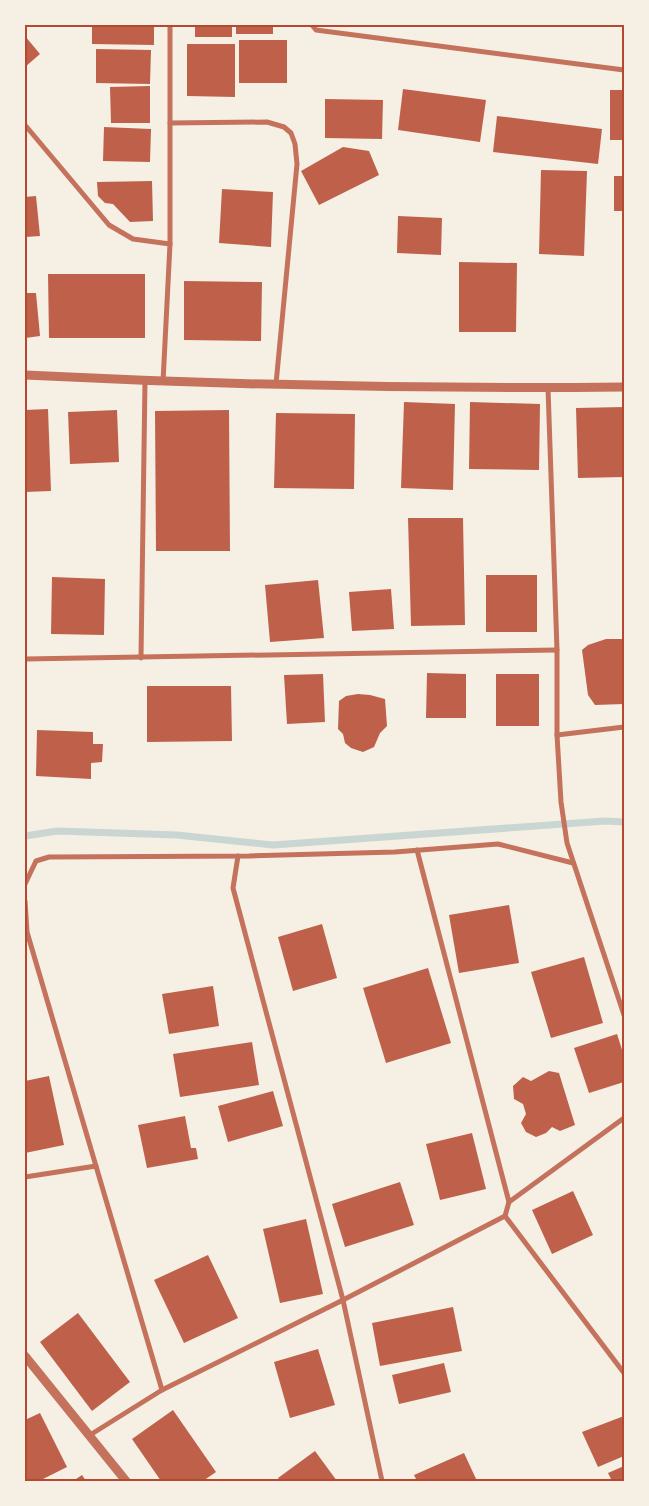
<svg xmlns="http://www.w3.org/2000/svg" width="649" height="1506" font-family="'DM Sans',sans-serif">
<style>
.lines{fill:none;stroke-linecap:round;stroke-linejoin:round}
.stream{stroke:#c9d6d2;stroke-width:7}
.building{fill:#bf614a}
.minor{stroke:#c5725c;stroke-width:5}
.tertiary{stroke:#c5725c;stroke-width:9}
.neatline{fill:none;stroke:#b5482f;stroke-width:2}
</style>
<rect width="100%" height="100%" fill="#f6efe4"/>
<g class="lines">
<!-- stream -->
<polyline class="stream" points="25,836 57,831 177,835 273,845 605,821 624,822"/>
</g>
<!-- building -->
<g class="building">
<polygon points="92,25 154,25 154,45 92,44"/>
<rect x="195" y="25" width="37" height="12"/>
<rect x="236" y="25" width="37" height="9"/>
<polygon points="25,36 40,54 25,67"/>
<rect x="239" y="40" width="48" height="43"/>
<polygon points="187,44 235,44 235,97 187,96"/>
<polygon points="96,49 151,50 150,84 96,83"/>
<polygon points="150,86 150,123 111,123 110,87"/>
<polygon points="403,89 486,100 480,142 398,130"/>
<rect x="610" y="90" width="14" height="50"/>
<polygon points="325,99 383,100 382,139 325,138"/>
<polygon points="497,116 602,129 598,164 493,152"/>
<polygon points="104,127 151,129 150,162 103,161"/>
<polygon points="343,147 369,151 379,175 319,205 301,171"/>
<polygon points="541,170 587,171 584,256 539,254"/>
<rect x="614" y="176" width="10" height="35"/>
<polygon points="152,181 153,221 130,222 113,204 105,203 98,196 97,182"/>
<polygon points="222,189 273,192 271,247 219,243"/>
<polygon points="36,196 40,236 25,237 25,197"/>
<polygon points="398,216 442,218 441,255 397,253"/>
<polygon points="459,262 517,263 516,332 459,332"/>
<polygon points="48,274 145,274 145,338 49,338"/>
<polygon points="184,281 262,282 261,341 184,340"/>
<polygon points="25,293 36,293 40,336 25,338"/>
<polygon points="404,402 455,404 453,490 401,488"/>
<polygon points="470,402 540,404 539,470 469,469"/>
<polygon points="624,407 624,477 578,478 576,408"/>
<polygon points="48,409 51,491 25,492 25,410"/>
<polygon points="117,410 119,462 70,464 68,412"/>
<polygon points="229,410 230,551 156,551 155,411"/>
<polygon points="276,413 355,414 354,489 274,488"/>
<polygon points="408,518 463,518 465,625 411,626"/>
<rect x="486" y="575" width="51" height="57"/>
<polygon points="52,577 105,579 104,635 51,634"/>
<polygon points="318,580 324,638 270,642 265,585"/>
<polygon points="391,589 394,629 352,631 349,592"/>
<polygon points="606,639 624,639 624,704 595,705 588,695 582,650 588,645"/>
<polygon points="427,673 466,674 466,718 426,718"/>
<polygon points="323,674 325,722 287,724 284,675"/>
<rect x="496" y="674" width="43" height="52"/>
<polygon points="147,686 231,686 232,741 147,742"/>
<polygon points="358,694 370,695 385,699 387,726 380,733 374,747 363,752 351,748 345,743 343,734 338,729 339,701 346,696"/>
<polygon points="37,730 93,732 93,744 103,744 102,762 91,763 91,779 36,776"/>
<polygon points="509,905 519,963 459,973 449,915"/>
<polygon points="322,924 337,978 293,991 278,937"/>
<polygon points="584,957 603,1023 551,1038 531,972"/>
<polygon points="428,968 451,1043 386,1063 363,988"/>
<polygon points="213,986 219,1026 169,1034 162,994"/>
<polygon points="617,1034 624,1056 624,1082 589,1093 574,1048"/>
<polygon points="252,1042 259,1085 180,1097 173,1054"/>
<polygon points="549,1071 559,1073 575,1125 560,1131 552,1127 546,1133 536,1137 526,1132 521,1123 526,1114 523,1104 514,1099 513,1086 523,1077 531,1081"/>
<polygon points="49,1076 64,1145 25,1153 25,1081"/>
<polygon points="273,1091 283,1126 228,1142 218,1106"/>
<polygon points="185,1116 191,1148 196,1148 198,1159 147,1168 138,1125"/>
<polygon points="472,1133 486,1189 440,1200 426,1144"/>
<polygon points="400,1182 414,1225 345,1247 332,1204"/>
<polygon points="573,1191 593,1235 552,1254 532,1210"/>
<polygon points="306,1219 323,1294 280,1303 263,1229"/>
<polygon points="208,1255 238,1318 184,1343 154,1280"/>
<polygon points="453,1307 462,1351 380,1366 372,1323"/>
<polygon points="78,1313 130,1382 92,1411 40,1342"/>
<polygon points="318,1349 335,1405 290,1418 274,1362"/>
<polygon points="444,1363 451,1392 399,1404 392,1375"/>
<polygon points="173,1410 216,1472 203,1481 161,1481 132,1439"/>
<polygon points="40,1413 67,1467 39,1481 25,1481 25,1420"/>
<polygon points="624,1416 624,1456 598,1467 582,1432"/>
<polygon points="315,1451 337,1481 280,1481 278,1478"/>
<polygon points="464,1453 477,1481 417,1481 414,1475"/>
<polygon points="624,1466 624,1481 612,1481 608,1473"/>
<polygon points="82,1475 86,1481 73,1481"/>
</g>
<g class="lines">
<!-- minor -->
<g class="minor">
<polyline points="312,25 316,30 624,70"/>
<polyline points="170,123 267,122 284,127 291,133 295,144 297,164 276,384"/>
<polyline points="25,125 109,225 133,239 170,244"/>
<polyline points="163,382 170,244 170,25"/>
<polyline points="548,388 557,650 557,735 561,802 567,843 624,1015"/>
<polyline points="141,658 145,381"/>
<polyline points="25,659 557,650"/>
<polyline points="557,735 624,727"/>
<polyline points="417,850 509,1202"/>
<polyline points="238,856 233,888 343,1300 382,1481"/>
<polyline points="25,884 36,861 49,857 249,856 395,852 498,844 573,863"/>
<polyline points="25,901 27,932 162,1390"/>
<polyline points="25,1177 96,1166"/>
<polyline points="505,1216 624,1373"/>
<polyline points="90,1435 162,1390 343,1300 505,1216 509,1202 624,1118"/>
</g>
<!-- tertiary -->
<g class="tertiary">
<path d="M25,375C224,385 424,389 624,387"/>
<polyline points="25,1356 126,1481"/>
</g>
</g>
<!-- border -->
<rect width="649" height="1506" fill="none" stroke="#f6efe4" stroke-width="52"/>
<rect x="26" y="26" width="597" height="1454" class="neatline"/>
</svg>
